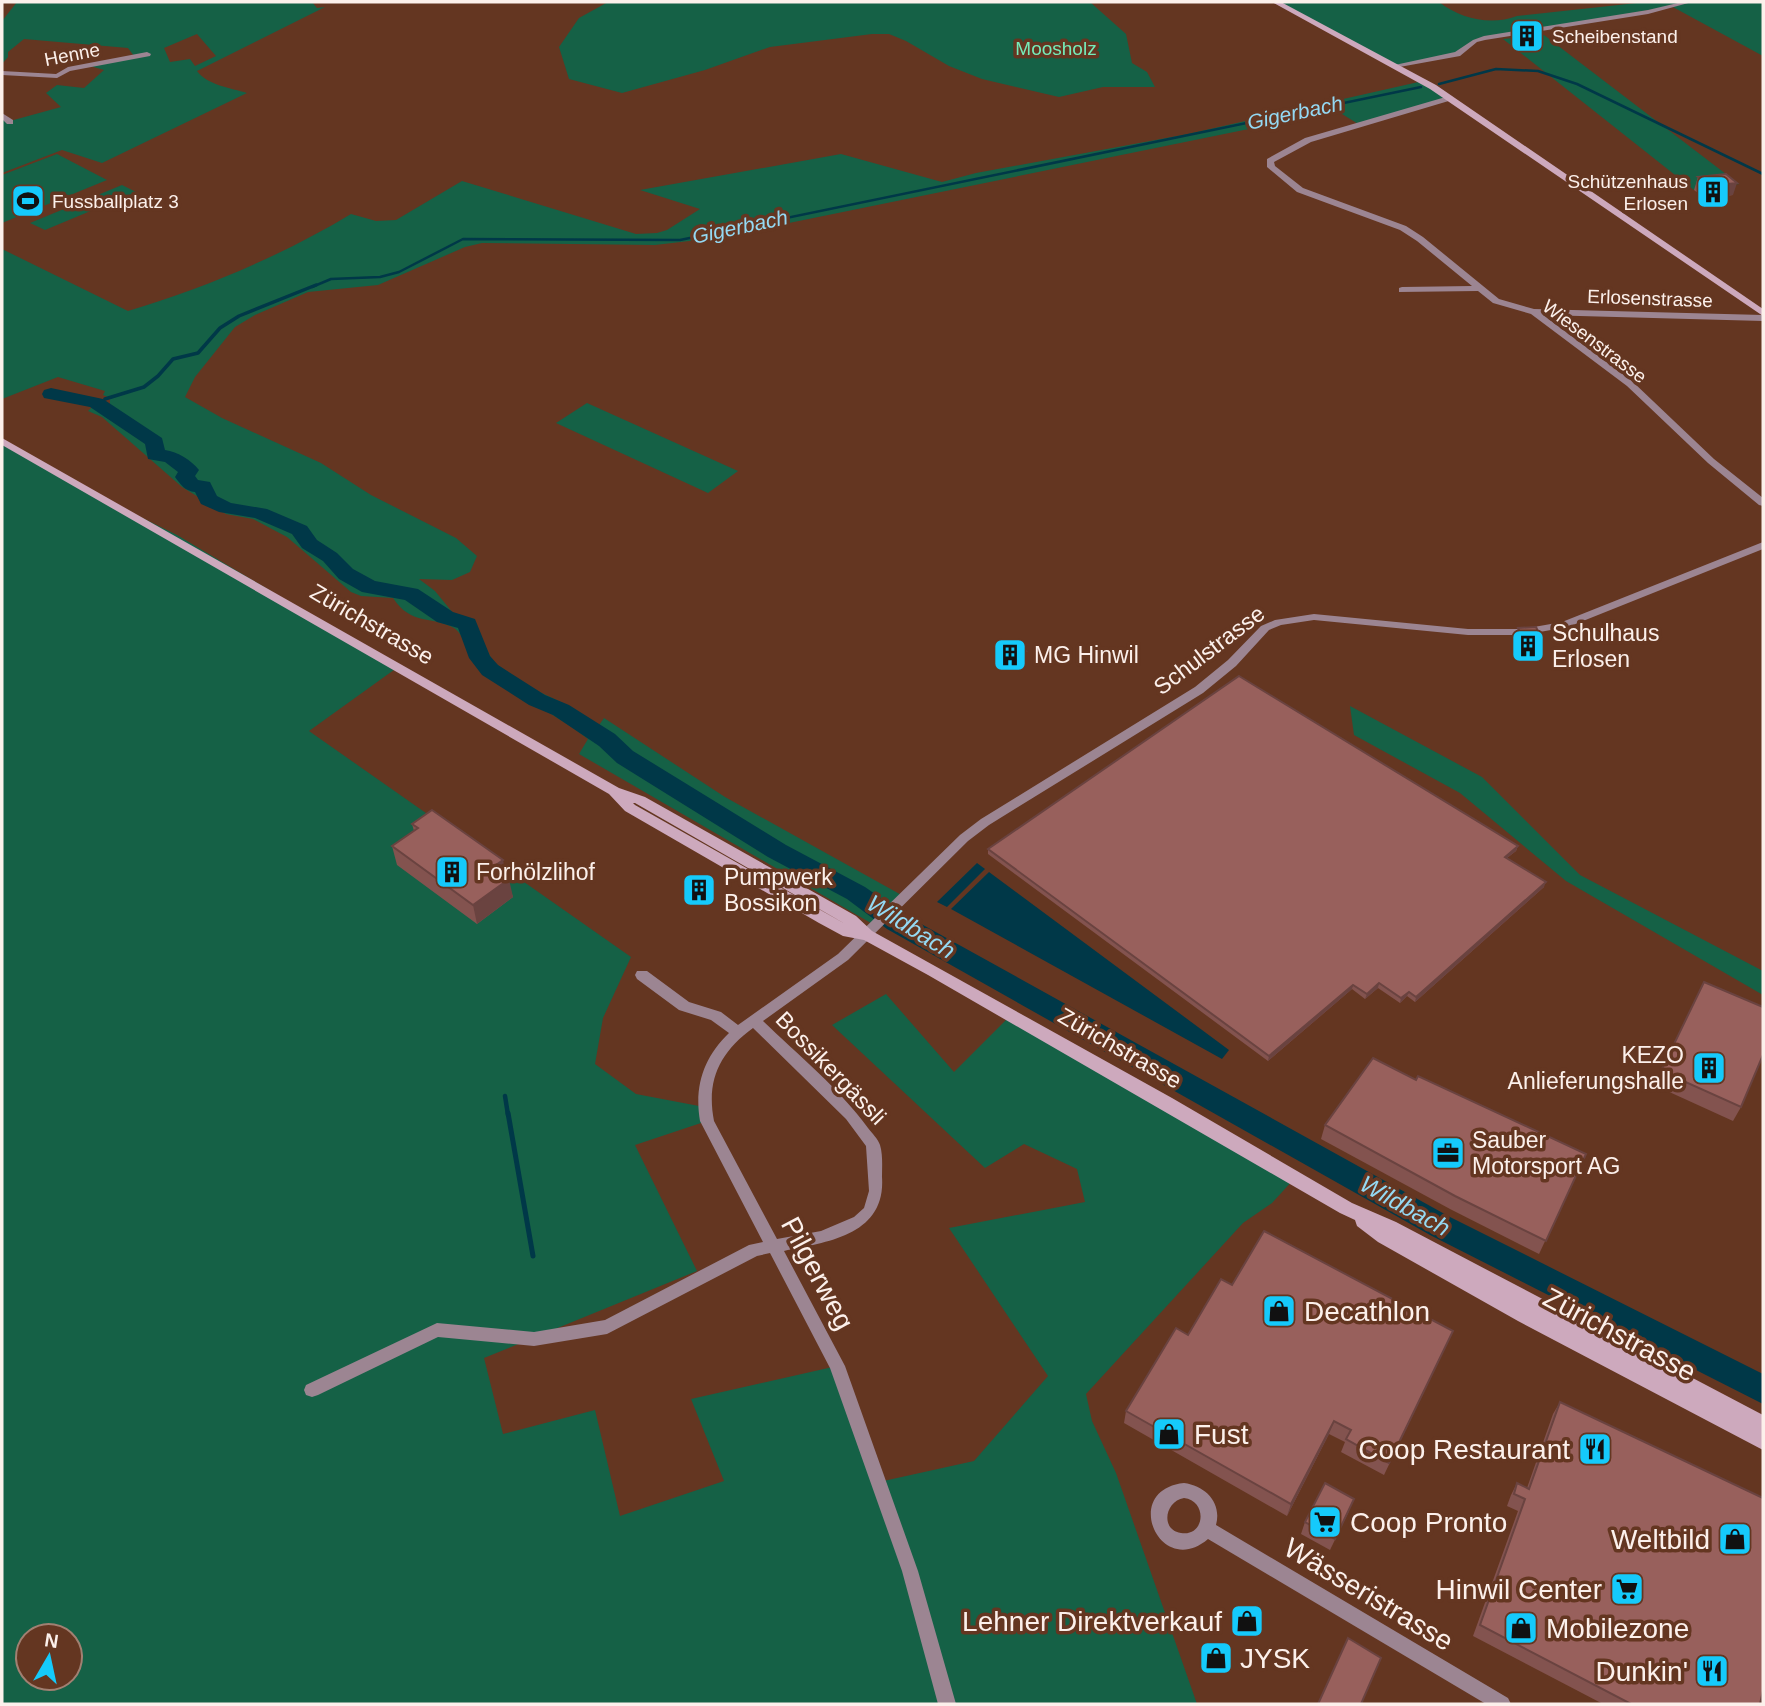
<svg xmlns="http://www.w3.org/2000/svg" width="1765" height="1706" font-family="Helvetica,sans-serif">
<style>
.green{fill:#156146;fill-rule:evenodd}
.water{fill:#003848}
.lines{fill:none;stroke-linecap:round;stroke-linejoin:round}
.stream-far3{stroke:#003848;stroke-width:2.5}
.stream-far2{stroke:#003848;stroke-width:3.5}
.stream-far1{stroke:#003848;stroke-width:4.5}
.stream{stroke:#003848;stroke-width:5}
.river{fill:#003848;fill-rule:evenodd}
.street{fill:#9c8592;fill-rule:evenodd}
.secondary{fill:#cda9bd;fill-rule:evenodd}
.wall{fill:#83534f}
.shaded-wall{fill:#6a4340}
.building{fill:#98605c;stroke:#6a4340;stroke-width:2}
.labels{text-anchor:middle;stroke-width:7;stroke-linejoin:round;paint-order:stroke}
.far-poi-label{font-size:19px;fill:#fcf0eb;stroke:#643621;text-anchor:start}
.far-park-label{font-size:19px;fill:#75ecba;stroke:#643621}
.far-street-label{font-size:19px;fill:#fcf0eb;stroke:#643621}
.far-water-label{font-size:21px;font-style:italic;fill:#94d9f3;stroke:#643621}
.street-label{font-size:23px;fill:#fcf0eb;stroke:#643621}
.poi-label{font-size:23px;fill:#fcf0eb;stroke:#643621;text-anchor:start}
.water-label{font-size:24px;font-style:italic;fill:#94d9f3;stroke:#643621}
.near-street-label{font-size:28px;fill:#fcf0eb;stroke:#643621}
.near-poi-label{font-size:28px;fill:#fcf0eb;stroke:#643621;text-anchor:start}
</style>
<rect width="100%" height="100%" fill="#643621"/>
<!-- green -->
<g class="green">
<path d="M17,2H312L317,8L325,7L197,71C207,85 231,88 247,93L102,163L62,150L2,173V115L10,121L61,107L46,93L57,85L84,88L104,70L90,66L134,56L128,48L24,39L8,52V57L2,64V21ZM197,34L216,56L195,66L190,59L170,62L164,48Z"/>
<polygon points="608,2 1090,2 1126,34 1132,63 1147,72 1155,87 1103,87 1059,97 982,79 949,66 906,41 889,34 872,34 770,47 705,70 622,93 569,79 559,47 579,18"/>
<path d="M1276,2H1439C1461,19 1491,26 1517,16L1646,2H1763V56L1671,6L1475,41L1457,54L1394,66Z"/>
<polygon points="1544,35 1739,184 1694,190 1503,39"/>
<path d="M1423,81L1449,98L1360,125L1337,111L715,238L655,245L482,243L465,247L378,285L308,292L255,315L235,327L195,377L185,397L222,418L321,463L371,495L456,538L477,556L470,572L452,580L419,579L435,591L453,613L467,617L477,630L493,662L529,687L569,706L597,728L604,718L725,797L905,897L876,926L579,754L588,739C563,719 534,705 506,687C499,683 490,679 483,673C472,662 465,635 454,628C434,616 411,626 393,598L361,596L351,592L287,537L253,519L226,514L182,487L102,417L88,411L94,405L104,409L110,404V398L103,395L105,391L58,377L2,399V249L128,311C205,288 283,255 351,214L376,221L396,220L462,181L636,234L657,233L667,230L700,209L640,190L841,154L942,182L976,173L1188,134Z"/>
<polygon points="57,154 107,180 2,223 2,175"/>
<polygon points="122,185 136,192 45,230 30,223"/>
<polygon points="587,403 738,471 708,493 556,423"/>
<path d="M2,441L106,500L177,535L398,667L309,731L631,957L603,1018L595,1064L636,1094L699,1106L707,1121L635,1145L697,1271L484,1358L503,1434L595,1410L620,1516L724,1481L691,1399L837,1366L879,1482L974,1461L1048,1376L949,1228L1085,1202L1077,1169L1024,1144L985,1168L832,1025L886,994L954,1072L1012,1014L1294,1179L1272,1203L1243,1223L1086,1394L1092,1421L1116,1473L1197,1704H2ZM28,1636H70V1678H28Z"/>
<polygon points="1350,706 1482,777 1580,875 1763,971 1763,995 1566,881 1460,793 1354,735"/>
</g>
<!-- water -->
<g class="water">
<polygon points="977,863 985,869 947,907 937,902"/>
<polygon points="989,872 1229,1050 1222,1059 951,909"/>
</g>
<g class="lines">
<!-- stream-far3 -->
<g class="stream-far3">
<polyline points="1439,84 1496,69 1538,71 1577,84 1763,174"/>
<polyline points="312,287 331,279 380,277 399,272 463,239 680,240 1421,87"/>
</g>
<!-- stream-far2 -->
<polyline class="stream-far2" points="105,399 144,387 158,376 173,359 198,353 220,328 239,316 316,285"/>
<!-- stream-far1 -->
<polyline class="stream-far1" points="505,1096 508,1115"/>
<!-- stream -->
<polyline class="stream" points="508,1113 533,1256"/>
<!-- river -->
<path class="river" d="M51,388L103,399L162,438L165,450C178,452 191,460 199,470L195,476L198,480L210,482L217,496L231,503L267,509L307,526L317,540L337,553L353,569L375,581L418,589L453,612L475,619L490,656L498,665L545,695L569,705L615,734L633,751L786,845L865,887L905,915L1450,1217L1763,1374V1404L1430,1235L887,929L847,899L768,857L617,763L599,746L553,715L529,705L482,675L469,658L458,628L437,622L405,600L362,592L339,579L323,561L302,548L292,534L255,518L219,512L201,504L195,492C185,491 181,485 175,477L178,472L165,462L148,459L145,444L90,407L44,398L42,394L44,390Z"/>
<!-- street -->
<g class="street">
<polygon points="1682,2 1692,2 1648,14 1485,40 1477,42 1460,56 1394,68 1390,66 1455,52 1473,40 1484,36 1648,10"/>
<polygon points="147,52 151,54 150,56 70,71 57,78 2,75 2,71 56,74 68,67"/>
<polygon points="1449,96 1452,96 1452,100 1311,142 1274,162 1275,166 1303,188 1406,226 1423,237 1499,299 1534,309 1763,315 1763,321 1543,315 1633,382 1714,459 1763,498 1763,506 1759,505 1708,463 1627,386 1531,314 1493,303 1478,291 1399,292 1399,288 1402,287 1472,286 1417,241 1400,230 1297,192 1267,167 1267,159 1305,138"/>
<polygon points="2,113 13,120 13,124 7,124 2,119"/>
<path d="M1763,542V549L1568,627L1522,635H1468L1314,620L1281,625L1269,630L1236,666L1203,693L989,825L968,841L848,960L763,1021C798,1055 839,1088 868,1128C872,1133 878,1139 880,1145C883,1155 882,1167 882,1177C886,1235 828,1242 784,1251L845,1366L918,1571L956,1704H938L902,1571L830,1368L770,1253L757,1256L607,1334L534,1346L438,1337L318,1395L312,1397L306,1395L304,1390L306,1385L437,1323L534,1332L605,1320L749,1245L763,1242L700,1121C694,1086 704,1057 729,1033L711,1020L679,1010L637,979L635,975L637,971H647L689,1002L721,1012L738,1025L838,954L960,835L981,819L1195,687L1228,660L1261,626L1275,620L1314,614L1468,629H1522L1562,622ZM753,1028L846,1119L866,1146L869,1191L864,1208L854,1217L821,1231L777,1239L714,1121C706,1080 720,1052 753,1028Z"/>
<path d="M1184,1483C1206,1486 1222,1503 1216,1525L1508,1698L1511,1704H1486L1208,1539C1160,1580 1120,1490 1184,1483ZM1184,1498C1208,1501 1205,1537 1181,1533C1160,1530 1165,1501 1184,1498Z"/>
</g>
<!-- secondary -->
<g class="secondary">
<polygon points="1272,2 1281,2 1436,85 1763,309 1763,316 1430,89"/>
<path d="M2,438L619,788L645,797L856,916L872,931L1172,1098L1352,1203L1396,1222L1763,1415V1450L1518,1321L1378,1242L1357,1226L1355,1220L1340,1213L928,975L864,940L843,936L819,923L625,811L609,794L2,445ZM633,803H635L847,925L635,805Z"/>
</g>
</g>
<!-- wall -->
<g class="wall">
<polygon points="1698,177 1733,195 1706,199 1694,190"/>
<polygon points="1518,628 1542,640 1538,649 1520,650 1515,638"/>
<polygon points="1005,648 1026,651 1025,660 1015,666 1004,658"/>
<polygon points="412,824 506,877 513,897 477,924 397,865 392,846 414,831"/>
<polygon points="1518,846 1516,851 1507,858 1544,887 1415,1002 1407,996 1400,1003 1378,988 1365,999 1352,989 1268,1061 988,854 988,849"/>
<polygon points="1704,982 1741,1107 1733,1121 1654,1085"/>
<polygon points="1416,1080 1586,1154 1539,1254 1450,1209 1321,1139 1325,1125"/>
<polygon points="1232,1285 1453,1331 1384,1475 1341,1452 1345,1442 1329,1434 1287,1516 1124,1423 1126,1411 1188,1335"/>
<polygon points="1560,1402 1760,1704 1603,1704 1473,1636 1518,1511 1507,1506 1511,1495 1517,1483 1527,1488 1553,1414"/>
<polygon points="1349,1511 1330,1550 1301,1534 1305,1522"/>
</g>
<!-- shaded-wall -->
<g class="shaded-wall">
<polygon points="1737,183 1733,195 1706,199 1710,186"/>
<polygon points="1026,651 1025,660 1015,666 1016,656"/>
<polygon points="1518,846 1516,851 1503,861 1505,857"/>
<polygon points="503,860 507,878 493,867"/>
<polygon points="509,879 513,897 477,924 473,905"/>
<polygon points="1546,882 1544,887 1415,1002 1416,997"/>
<polygon points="1379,983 1378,988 1365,999 1367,994"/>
<polygon points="1353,985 1352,989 1268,1061 1269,1056"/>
<polygon points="1409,992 1407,996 1400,1003 1401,998"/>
<polygon points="1334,1421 1329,1434 1287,1516 1291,1504"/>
</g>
<!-- building -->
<g class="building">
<polygon points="1726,174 1737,183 1710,186 1698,177"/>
<polygon points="1536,627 1542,640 1523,640 1518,628"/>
<polygon points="1015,643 1026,651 1016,656 1005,648"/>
<polygon points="1239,676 1518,846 1505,857 1546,882 1416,997 1409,992 1401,998 1379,983 1367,994 1353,985 1269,1056 988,849"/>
<polygon points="432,810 503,860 493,867 509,879 473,905 392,846 418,828 412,824"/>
<polygon points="1704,982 1763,1007 1763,1055 1741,1107 1661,1071"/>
<polygon points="1373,1058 1416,1080 1418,1076 1586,1154 1546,1241 1455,1196 1325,1125"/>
<polygon points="1264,1231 1453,1331 1389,1463 1346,1439 1351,1430 1334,1421 1291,1504 1126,1411 1176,1328 1188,1335 1221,1279 1232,1285"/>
<polygon points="1560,1402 1763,1498 1763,1691 1760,1704 1631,1704 1480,1625 1525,1499 1514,1494 1517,1483 1529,1489"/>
<polygon points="1325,1483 1354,1499 1335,1539 1305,1522"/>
<polygon points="1348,1638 1381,1658 1361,1704 1318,1704"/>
</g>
<!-- icons -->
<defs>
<symbol id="building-square" viewBox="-11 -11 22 22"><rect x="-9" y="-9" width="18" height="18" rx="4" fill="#15cafb" stroke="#643621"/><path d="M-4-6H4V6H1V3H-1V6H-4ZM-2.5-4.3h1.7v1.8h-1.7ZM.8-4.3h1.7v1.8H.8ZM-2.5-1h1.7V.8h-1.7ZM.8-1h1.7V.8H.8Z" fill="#111"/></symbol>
<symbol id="stadium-square" viewBox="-11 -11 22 22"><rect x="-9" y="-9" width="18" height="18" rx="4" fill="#15cafb" stroke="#643621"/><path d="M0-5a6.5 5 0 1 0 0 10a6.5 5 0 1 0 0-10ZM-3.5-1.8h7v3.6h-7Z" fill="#111"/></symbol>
<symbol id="office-square" viewBox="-11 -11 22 22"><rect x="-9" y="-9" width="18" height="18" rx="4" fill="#15cafb" stroke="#643621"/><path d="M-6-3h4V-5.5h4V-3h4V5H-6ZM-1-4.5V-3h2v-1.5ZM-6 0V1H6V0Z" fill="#111"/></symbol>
<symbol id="shop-square" viewBox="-11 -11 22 22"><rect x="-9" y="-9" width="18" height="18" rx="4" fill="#15cafb" stroke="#643621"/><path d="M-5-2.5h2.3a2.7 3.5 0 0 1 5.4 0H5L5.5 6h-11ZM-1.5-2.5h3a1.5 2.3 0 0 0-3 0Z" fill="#111"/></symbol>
<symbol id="restaurant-square" viewBox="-11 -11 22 22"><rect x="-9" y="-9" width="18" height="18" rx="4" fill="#15cafb" stroke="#643621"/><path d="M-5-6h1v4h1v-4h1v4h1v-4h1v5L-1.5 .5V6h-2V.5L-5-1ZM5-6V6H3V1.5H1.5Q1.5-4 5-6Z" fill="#111"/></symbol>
<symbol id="supermarket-square" viewBox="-11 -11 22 22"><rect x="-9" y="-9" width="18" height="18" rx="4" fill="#15cafb" stroke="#643621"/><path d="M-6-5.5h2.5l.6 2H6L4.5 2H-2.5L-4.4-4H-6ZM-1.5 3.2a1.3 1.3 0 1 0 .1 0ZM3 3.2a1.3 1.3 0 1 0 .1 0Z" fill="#111"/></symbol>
</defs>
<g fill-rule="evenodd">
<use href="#building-square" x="1508" y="17" width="38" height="38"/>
<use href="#building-square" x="1694" y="173" width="38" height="38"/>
<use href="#stadium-square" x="9" y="182" width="38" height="38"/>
<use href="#building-square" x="1509" y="627" width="38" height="38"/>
<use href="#building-square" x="991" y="636" width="38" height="38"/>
<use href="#building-square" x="433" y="853" width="38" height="38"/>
<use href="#building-square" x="680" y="871" width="38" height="38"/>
<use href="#building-square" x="1690" y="1049" width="38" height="38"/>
<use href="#office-square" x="1429" y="1134" width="38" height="38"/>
<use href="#shop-square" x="1260" y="1292" width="38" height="38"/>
<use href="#shop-square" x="1150" y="1415" width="38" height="38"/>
<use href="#restaurant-square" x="1576" y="1430" width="38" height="38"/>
<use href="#supermarket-square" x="1306" y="1503" width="38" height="38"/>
<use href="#shop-square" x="1716" y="1520" width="38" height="38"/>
<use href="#supermarket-square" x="1608" y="1570" width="38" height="38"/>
<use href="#shop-square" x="1228" y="1602" width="38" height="38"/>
<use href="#shop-square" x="1502" y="1609" width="38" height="38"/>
<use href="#shop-square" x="1197" y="1639" width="38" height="38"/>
<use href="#restaurant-square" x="1693" y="1652" width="38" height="38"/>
</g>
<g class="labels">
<!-- far-poi labels -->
<g class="far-poi-label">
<text x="1552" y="43">Scheibenstand</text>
<text x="1688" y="188" text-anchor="end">Schützenhaus<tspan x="1688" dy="22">Erlosen</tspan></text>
<text x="52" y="208">Fussballplatz 3</text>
</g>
<!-- far-park labels -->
<g class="far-park-label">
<text x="1056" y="55">Moosholz</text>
</g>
<!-- far-street labels -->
<g class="far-street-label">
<text transform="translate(72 54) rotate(-11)" y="7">Henne</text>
<text transform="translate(1650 298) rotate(2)" y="7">Erlosenstrasse</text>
<text transform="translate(1595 341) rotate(37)" y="7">Wiesenstrasse</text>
</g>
<!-- far-water labels -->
<g class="far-water-label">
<text transform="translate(1295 113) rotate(-12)" y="7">Gigerbach</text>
<text transform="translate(740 227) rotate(-12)" y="7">Gigerbach</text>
</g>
<!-- street labels -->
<g class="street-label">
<text transform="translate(372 624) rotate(30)" y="8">Zürichstrasse</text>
<text transform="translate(1209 650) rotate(-37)" y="8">Schulstrasse</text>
<text transform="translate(1120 1048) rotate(30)" y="8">Zürichstrasse</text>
<text transform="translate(831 1068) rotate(46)" y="8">Bossikergässli</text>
</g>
<!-- poi labels -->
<g class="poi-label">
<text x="1552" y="641">Schulhaus<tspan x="1552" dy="26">Erlosen</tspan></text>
<text x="1034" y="663">MG Hinwil</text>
<text x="476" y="880">Forhölzlihof</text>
<text x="724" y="885">Pumpwerk<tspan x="724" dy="26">Bossikon</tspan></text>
<text x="1684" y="1063" text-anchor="end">KEZO<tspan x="1684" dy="26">Anlieferungshalle</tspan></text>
<text x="1472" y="1148">Sauber<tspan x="1472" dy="26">Motorsport AG</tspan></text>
</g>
<!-- water labels -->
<g class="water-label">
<text transform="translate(911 927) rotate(32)" y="8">Wildbach</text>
<text transform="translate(1405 1206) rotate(29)" y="8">Wildbach</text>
</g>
<!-- near-street labels -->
<g class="near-street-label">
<text transform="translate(818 1273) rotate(62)" y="10">Pilgerweg</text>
<text transform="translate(1620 1334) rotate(28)" y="10">Zürichstrasse</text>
<text transform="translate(1369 1594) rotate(31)" y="10">Wässeristrasse</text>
</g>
<!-- near-poi labels -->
<g class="near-poi-label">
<text x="1304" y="1321">Decathlon</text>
<text x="1194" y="1444">Fust</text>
<text x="1570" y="1459" text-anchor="end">Coop Restaurant</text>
<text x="1350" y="1532">Coop Pronto</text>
<text x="1710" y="1549" text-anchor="end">Weltbild</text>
<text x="1602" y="1599" text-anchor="end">Hinwil Center</text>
<text x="1222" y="1631" text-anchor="end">Lehner Direktverkauf</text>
<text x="1546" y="1638">Mobilezone</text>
<text x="1240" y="1668">JYSK</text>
<text x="1688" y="1681" text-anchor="end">Dunkin'</text>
</g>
</g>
<!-- border -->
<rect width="1765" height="1706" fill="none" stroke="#fcf0eb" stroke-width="7"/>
<!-- north arrow -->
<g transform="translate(49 1657) rotate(9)"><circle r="33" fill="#643621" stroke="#a18072" stroke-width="2"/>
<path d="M0-5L12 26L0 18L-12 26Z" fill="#15cafb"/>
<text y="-10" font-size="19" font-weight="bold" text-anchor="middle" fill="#fcf0eb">N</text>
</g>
</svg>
